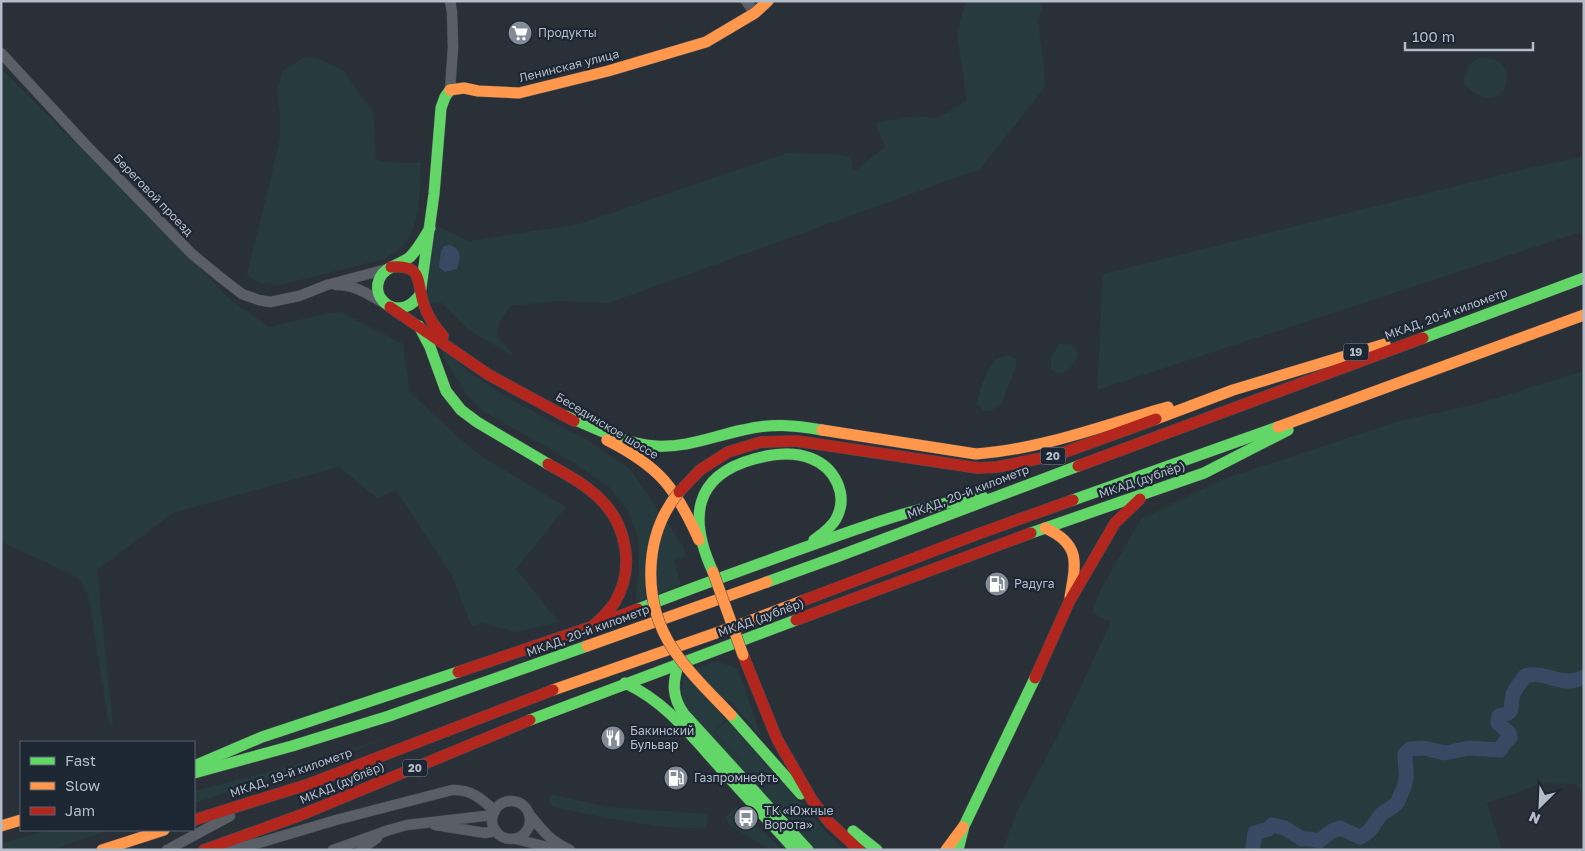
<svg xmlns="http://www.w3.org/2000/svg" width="1585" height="851" font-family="'Golos Text',sans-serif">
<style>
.green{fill:#273a3e}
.water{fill:#384963}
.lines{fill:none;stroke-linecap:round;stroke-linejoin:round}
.river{stroke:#384963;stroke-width:15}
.street-casing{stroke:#484c53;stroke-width:11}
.fast-casing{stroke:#484c53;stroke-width:12}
.slow-casing{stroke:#484c53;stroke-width:12}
.jam-casing{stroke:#484c53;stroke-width:12}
.street{stroke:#5a5e66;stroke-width:10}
.fast{stroke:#63d668;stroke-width:11}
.slow{stroke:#ff974d;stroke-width:11}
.jam{stroke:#b3261e;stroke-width:11}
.slow-bridge-casing{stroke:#484c55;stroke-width:12;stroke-linecap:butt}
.jam-bridge-casing{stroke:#484c55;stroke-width:12;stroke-linecap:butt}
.slow-bridge{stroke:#ff974d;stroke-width:11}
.jam-bridge{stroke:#b3261e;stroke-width:11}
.labels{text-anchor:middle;stroke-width:4.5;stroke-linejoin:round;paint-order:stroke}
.shield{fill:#1d2633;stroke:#878f9c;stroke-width:1}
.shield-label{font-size:11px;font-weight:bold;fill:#b4bcc9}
.poi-label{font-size:12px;fill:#b4bcc9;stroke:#1d2633;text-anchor:start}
.street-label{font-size:12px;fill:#b4bcc9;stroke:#1d2633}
</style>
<rect width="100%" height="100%" fill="#2a3038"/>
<!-- green -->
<g class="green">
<polygon points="966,1 1044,1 1038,21 1046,86 980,169 609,303 558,301 511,306 499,322 497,336 515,357 470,331 442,303 427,303 429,250 437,226 469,241 579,224 787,153 836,154 851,157 853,172 885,147 875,123 914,116 937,118 967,101 957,33"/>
<path d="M304,57L317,58L343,70L359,92L374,114L375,159L386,162L421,163C419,191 422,232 397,251C393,254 388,256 384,259L280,285L259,283L247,275L280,139V114L277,91L283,71Z"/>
<path d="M1478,58C1484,58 1492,58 1498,61C1519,74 1501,121 1464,84C1465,72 1467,65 1478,58Z"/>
<polygon points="1,68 233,302 269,327 324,314 341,312 403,344 410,392 459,438 481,456 566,507 516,569 559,622 516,632 482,623 472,627 452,576 396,490 377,498 339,467 173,513 97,570 113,724 109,725 88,595 79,579 65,571 1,542"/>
<polygon points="1584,156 1584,231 1097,390 1103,274 1525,169"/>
<path d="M1059,344L1072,345L1078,354C1075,364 1071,369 1061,374L1051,370V358Z"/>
<polygon points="444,351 448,352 471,374 521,405 589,441 631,470 683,546 686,556 674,561 681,585 640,601 636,598 639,571 638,538 628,511 610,488 576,464 483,411 466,394 442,355"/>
<path d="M1009,355L1015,359L1017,364L1001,405L989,411H984L977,404C980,390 986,368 997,359C1000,357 1005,356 1009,355Z"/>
<polygon points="1584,371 1584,791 1574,784 1544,783 1487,803 1502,850 1003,849 1017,812 1061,729 1111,622 1092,613 1101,589 1141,519 1218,481 1399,421 1477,404"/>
<path d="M716,661L738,669L762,739L730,700L718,710L726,719L713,732L770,793L714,732L727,720L828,834L845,850H812L682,703C680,672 690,670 716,661Z"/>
<polygon points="394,736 304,768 194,803 194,791 302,763"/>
<path d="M552,795H555L606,807L708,814L706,828C654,830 603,817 553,807C549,803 549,800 552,795Z"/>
<polygon points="736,807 743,814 742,817 747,822 749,820 765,833 782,850 770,850 729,825 726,817"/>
<polygon points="49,830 109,830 52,850 1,850 1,843"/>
</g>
<!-- water -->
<path class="water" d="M450,245C462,250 461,258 457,269L445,272L439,267L441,251L444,246Z"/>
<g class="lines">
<!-- river -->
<path class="river" d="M1253,847L1255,833L1268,829L1272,825L1285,828L1302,839H1309L1319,841L1332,831L1340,828L1360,837C1373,831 1372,825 1381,815C1385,810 1393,808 1397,803C1399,801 1399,798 1400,796C1410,776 1405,774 1405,754L1410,749L1424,748L1445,753L1469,748L1500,750L1504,743L1510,738L1509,733L1498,723L1499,716C1517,712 1509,708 1513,694C1516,688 1521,682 1525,676C1548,670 1561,689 1584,677"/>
<defs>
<g id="street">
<polyline points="746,1 755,13"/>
<polyline points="1,53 85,144 192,254 220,277 242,294 259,300 270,302 299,296 327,285 387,269"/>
<polyline points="450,90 453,47 452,12 450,1"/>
<path d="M336,285C353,284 368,294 382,302"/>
<circle cx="511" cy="820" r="19"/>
<path d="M529,814C543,831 550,841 570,850"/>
<polyline points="435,825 485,833 496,831"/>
<polyline points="516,839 559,850"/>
<polyline points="167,850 230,816"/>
<path d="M230,850L262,842L336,820L452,790C471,789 482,799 495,811"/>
<polyline points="333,850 389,830 407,825 493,815"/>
<polyline points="360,850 377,838"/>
</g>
<g id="fast">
<path d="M430,228C424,238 418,249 410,257C400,265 383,267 379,280C373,296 388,312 405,307C412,305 416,300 420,295L434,194L441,108L445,97L450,90"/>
<polyline points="419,326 430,347 446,391 461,410 477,422 548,464"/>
<polyline points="1423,338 1584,278"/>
<path d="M566,416C595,428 624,444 656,446C686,448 714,436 743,430C772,423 793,425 822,430"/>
<polyline points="1073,500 1278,427"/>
<polyline points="1031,533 1204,473 1288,430"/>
<path d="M713,572C689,520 692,476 754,459C772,454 792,451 810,458C835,467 849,495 836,519C831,528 822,534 814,540"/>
<polyline points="767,582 839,556 1078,466"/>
<path d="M638,609C699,585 761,563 823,541C876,522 927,504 983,497"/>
<path d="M679,663C672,683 672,697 684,714L808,850"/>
<path d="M625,683C667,702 694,739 725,773C748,799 772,824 795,850"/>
<polyline points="731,715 801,794"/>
<polyline points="530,720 796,620"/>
<polyline points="194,766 262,737 458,672"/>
<polyline points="194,773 292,746 389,716 587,646"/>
<polyline points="853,831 877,850"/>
<polyline points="958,850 964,826 1035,678"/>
</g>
<g id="slow">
<polyline points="450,90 464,88 478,91 519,93 608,71 706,42 755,13 768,1"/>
<polyline points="1156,419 1233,390 1385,344"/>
<polyline points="1278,427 1584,315"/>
<path d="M822,430L976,454C1043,449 1104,425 1168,407"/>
<path d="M607,440C660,467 675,487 699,540"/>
<path d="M1045,528C1081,544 1076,563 1070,597"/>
<polyline points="587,646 767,582"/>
<polyline points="553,690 739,625 802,601"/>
<polyline points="1,826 21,820"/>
<polyline points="102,850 164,830"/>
<polyline points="946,850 963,827"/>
</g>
<g id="jam">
<path d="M391,267C424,264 416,282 424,305C428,317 435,327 443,336"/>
<polyline points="390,307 489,375 574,421"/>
<polyline points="797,441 978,468 997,467 1057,455 1156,419"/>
<path d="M548,464C566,474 585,484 600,499C627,525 635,569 615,602C609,611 602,618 594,625"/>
<polyline points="1078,466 1423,338"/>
<polyline points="802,601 978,534 1073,500"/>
<polyline points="796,620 1031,533"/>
<polyline points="743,655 777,739 812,800 829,822 859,850"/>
<polyline points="458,672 591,627 638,609"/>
<polyline points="1035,678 1069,602 1115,523 1140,499"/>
<polyline points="194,820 309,784 553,690"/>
<polyline points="204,850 301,815 530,720"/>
</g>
</defs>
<!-- street casing -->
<use href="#street" class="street-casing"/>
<!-- fast casing -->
<use href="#fast" class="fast-casing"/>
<!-- slow casing -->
<use href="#slow" class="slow-casing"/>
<!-- jam casing -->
<use href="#jam" class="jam-casing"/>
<!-- street -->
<use href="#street" class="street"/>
<!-- fast -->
<use href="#fast" class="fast"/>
<!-- slow -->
<use href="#slow" class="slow"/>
<!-- jam -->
<use href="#jam" class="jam"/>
<defs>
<g id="slow-bridge">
<path d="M679,492C643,536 642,602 673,649C689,673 711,694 731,715"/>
<polyline points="713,572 743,655"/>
</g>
<polyline id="jam-bridge" points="679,492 700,470 728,452 761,442 797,441"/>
</defs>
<!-- slow-bridge casing -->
<use href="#slow-bridge" class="slow-bridge-casing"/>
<!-- jam-bridge casing -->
<use href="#jam-bridge" class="jam-bridge-casing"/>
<!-- slow-bridge -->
<use href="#slow-bridge" class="slow-bridge"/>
<!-- jam-bridge -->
<use href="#jam-bridge" class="jam-bridge"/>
</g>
<!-- icons -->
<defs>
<symbol id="supermarket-disc" viewBox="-11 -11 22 22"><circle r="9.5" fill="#848b96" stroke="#1d2633"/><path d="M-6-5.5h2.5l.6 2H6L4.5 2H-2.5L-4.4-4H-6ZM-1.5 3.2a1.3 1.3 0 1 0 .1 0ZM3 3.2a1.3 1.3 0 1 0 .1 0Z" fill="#fff"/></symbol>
<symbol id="fuel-disc" viewBox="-11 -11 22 22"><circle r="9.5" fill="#848b96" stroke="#1d2633"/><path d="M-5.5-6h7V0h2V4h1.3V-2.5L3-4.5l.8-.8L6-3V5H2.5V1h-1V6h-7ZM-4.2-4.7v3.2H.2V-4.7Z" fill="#fff"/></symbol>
<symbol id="restaurant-disc" viewBox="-11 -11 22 22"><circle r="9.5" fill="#848b96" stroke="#1d2633"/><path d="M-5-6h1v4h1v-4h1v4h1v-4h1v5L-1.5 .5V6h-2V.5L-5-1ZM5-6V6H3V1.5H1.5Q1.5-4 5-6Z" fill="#fff"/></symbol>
<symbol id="bus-disc" viewBox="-11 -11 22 22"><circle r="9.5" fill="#848b96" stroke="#1d2633"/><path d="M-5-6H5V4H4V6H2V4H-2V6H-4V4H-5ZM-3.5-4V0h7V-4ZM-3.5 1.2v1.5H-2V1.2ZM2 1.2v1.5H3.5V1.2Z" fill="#fff"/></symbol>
</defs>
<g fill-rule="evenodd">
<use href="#supermarket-disc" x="506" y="19" width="28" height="28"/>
<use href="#fuel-disc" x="983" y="570" width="28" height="28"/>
<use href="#restaurant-disc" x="599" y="724" width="28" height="28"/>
<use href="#fuel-disc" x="662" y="764" width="28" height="28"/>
<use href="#bus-disc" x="732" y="804" width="28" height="28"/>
</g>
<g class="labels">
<!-- shield labels -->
<g class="shield">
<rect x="1343.5" y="343.5" width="25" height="17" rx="4"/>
<rect x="1040.5" y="447.5" width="25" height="17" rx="4"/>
<rect x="402.5" y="759.5" width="25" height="17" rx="4"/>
</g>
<g class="shield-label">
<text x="1356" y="356">19</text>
<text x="1053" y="460">20</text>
<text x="415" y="772">20</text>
</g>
<!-- poi labels -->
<g class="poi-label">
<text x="538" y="37">Продукты</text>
<text x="1014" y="588">Радуга</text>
<text x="630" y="735">Бакинский<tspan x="630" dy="14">Бульвар</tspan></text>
<text x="694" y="782">Газпромнефть</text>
<text x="764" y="815">ТК «Южные<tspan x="764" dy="14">Ворота»</tspan></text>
</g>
<!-- street labels -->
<g class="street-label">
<text transform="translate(569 66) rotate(-14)" y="4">Ленинская улица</text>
<text transform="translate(153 195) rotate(46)" y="4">Береговой проезд</text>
<text transform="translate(1446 314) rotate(-20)" y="4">МКАД, 20-й километр</text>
<text transform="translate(607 426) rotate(31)" y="4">Бесединское шоссе</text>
<text transform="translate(1142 480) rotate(-19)" y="4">МКАД (дублёр)</text>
<text transform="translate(968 492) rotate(-21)" y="4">МКАД, 20-й километр</text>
<text transform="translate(761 618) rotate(-20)" y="4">МКАД (дублёр)</text>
<text transform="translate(588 631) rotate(-20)" y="4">МКАД, 20-й километр</text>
<text transform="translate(291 773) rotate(-19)" y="4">МКАД, 19-й километр</text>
<text transform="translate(342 783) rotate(-23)" y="4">МКАД (дублёр)</text>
</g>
</g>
<!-- border -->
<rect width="1585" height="851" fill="none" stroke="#b4bcc9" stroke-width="5"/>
<!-- legend -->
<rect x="20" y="741" width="175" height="90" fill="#1d2633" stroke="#59626f"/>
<rect x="30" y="757" width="25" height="8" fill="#63d668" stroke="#59626f"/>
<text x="65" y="766" font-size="15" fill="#b4bcc9">Fast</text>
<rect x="30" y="782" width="25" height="8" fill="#ff974d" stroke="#59626f"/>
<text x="65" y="791" font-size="15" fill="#b4bcc9">Slow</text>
<rect x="30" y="807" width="25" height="8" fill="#b3261e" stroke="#59626f"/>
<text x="65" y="816" font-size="15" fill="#b4bcc9">Jam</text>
<!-- north arrow -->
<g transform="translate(1540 806) rotate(204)" stroke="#1d2633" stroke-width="4" paint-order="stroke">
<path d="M0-4L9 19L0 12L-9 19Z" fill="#b4bcc9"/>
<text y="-8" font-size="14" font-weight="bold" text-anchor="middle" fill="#b4bcc9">N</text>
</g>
<!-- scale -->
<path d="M1405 42v8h128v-8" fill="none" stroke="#b4bcc9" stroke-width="2.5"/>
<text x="1412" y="42" font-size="15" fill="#b4bcc9" stroke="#1d2633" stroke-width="4" paint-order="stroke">100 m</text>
</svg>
